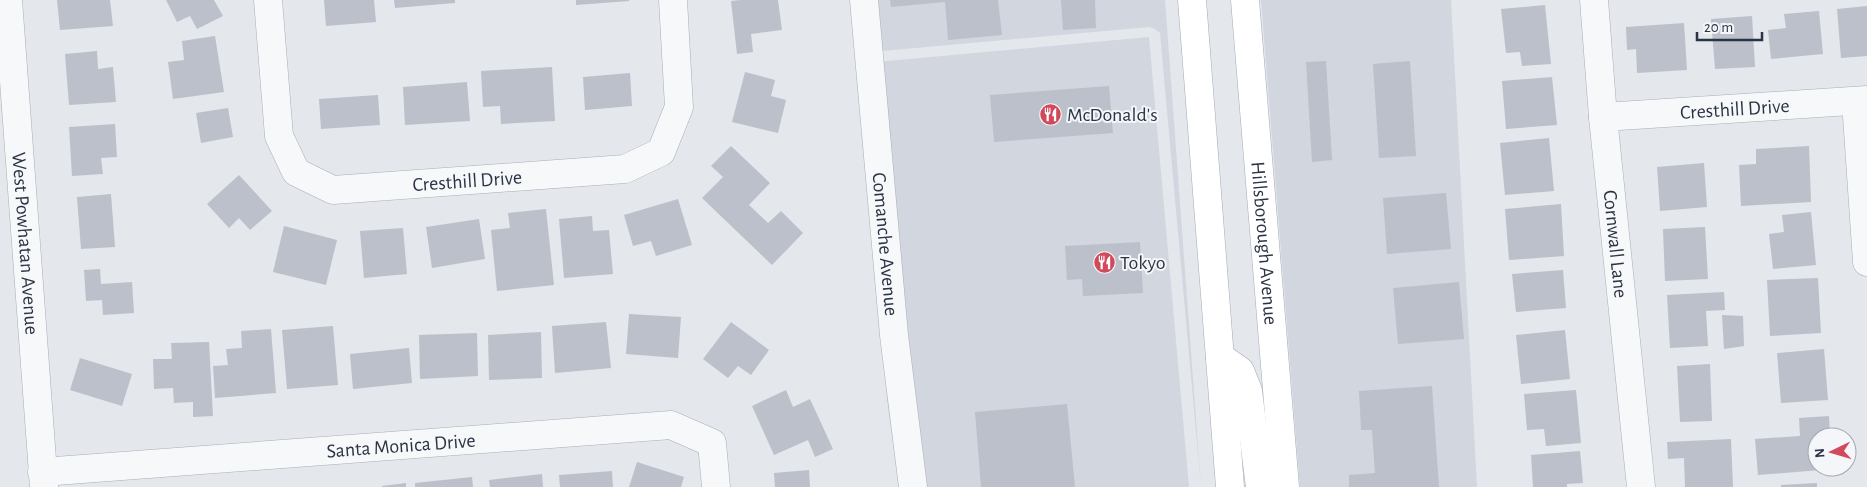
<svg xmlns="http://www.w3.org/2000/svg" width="1867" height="487" font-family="'Alegreya Sans',sans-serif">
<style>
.built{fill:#d2d6de}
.building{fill:#bbc0ca}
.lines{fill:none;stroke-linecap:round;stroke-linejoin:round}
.minor-casing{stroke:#a9aeb7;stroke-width:29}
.major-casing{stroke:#a3abb8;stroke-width:29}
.minor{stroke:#f7f8fa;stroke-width:28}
.major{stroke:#fff;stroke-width:28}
.labels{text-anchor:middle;stroke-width:4;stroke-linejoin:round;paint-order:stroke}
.street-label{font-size:20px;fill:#2b3445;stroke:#f4f6f9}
.poi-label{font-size:20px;fill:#2b3445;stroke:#f4f6f9;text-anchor:start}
</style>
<rect width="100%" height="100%" fill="#e4e7ec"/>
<!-- built -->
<g class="built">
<polygon points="877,0 1165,0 1201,487 1160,33 1155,29 1149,27 882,51"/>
<polygon points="1261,0 1451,0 1477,487 1300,487"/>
<polygon points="1149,37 1189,487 899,487 887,400 876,62"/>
</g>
<!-- building -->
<g class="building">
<polygon points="57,0 110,0 113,26 60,30"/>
<polygon points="166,0 214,0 223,16 197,29 190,16 177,22"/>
<polygon points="324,0 374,0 376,22 326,26"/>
<polygon points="394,0 455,0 455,3 395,8"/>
<polygon points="576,0 629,0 629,1 576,5"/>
<polygon points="741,0 778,0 782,30 751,34 753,52 737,54 731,1"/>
<polygon points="890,0 998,0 1002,35 948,40 945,2 891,7"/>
<polygon points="1061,0 1095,0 1096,28 1063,30"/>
<polygon points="1545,5 1551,64 1522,66 1520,52 1506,53 1501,9"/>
<polygon points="1867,6 1867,56 1841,58 1837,9"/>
<polygon points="1819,11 1823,54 1771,59 1768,30 1786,28 1784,14"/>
<polygon points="1752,16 1755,67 1715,69 1711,19"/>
<polygon points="1684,23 1687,70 1637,73 1636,49 1627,50 1626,27"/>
<polygon points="215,36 224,92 173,99 168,62 184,60 182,41"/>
<polygon points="97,51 98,69 113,67 116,102 69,105 65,54"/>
<polygon points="1326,61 1332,160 1312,162 1306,62"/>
<polygon points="1410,61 1416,156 1379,158 1373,64"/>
<polygon points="552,67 555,121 501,124 500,106 483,107 481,71"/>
<polygon points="745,72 775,80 771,96 786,100 778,133 732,122"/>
<polygon points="630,73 632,106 585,110 583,77"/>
<polygon points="1552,77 1557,125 1506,129 1502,81"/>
<polygon points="467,82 470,121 405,125 403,87"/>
<polygon points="1109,86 1113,133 994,142 990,95"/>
<polygon points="378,95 380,125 321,129 319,99"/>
<polygon points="228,108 233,137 201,143 196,113"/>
<polygon points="115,124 117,157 101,158 103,174 72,176 69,127"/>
<polygon points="1549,138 1554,191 1505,195 1500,143"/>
<polygon points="731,146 770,183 749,205 768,223 781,211 803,233 772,265 702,198 723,177 711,166"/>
<polygon points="1809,146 1811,202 1741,206 1739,165 1756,164 1756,149"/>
<polygon points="1704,163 1707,207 1660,211 1657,167"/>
<polygon points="239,175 272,211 250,230 239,218 229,228 207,204"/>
<polygon points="1446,193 1451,249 1387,254 1383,198"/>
<polygon points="111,194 115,247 81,249 77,197"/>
<polygon points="678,199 692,245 656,256 651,241 633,246 624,215"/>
<polygon points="1561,204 1564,256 1509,260 1505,209"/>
<polygon points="546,209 554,285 497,291 491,230 510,228 508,213"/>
<polygon points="1811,212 1816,265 1773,269 1769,234 1784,232 1782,215"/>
<polygon points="592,216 593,231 609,230 613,274 564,278 559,219"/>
<polygon points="479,219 485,259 432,268 426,227"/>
<polygon points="284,226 337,240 326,285 273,272"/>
<polygon points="1705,227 1708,279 1665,281 1663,229"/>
<polygon points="403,228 407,274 364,278 360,231"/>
<polygon points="1140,242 1143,293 1083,296 1082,279 1067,280 1065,246"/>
<polygon points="100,269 101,284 132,282 134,313 103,315 102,300 86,301 84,270"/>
<polygon points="1563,270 1566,308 1516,312 1512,274"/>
<polygon points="1818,278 1821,333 1770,336 1767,280"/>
<polygon points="1459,282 1464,339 1398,344 1393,288"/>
<polygon points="1724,292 1725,310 1706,311 1708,346 1670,348 1667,295"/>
<polygon points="629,314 681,317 678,358 626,354"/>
<polygon points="1722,315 1743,316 1744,346 1724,349"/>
<polygon points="606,322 611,368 555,373 552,326"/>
<polygon points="731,322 769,350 751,375 738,366 728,378 703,359"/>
<polygon points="333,326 338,385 287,389 282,330"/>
<polygon points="271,329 276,393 215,398 213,366 228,365 226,349 242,348 241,331"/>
<polygon points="1565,330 1570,379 1521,384 1516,335"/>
<polygon points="541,332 542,378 489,380 488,335"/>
<polygon points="477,333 478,376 420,379 419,335"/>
<polygon points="209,342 213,416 193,417 193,402 174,403 173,388 154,389 153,359 172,359 171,343"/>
<polygon points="409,348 412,383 353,389 350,354"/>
<polygon points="1824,349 1828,400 1781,403 1777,353"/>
<polygon points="80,358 132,374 122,406 70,390"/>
<polygon points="1710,364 1712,421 1680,422 1677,366"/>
<polygon points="1432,386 1439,487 1349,487 1349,475 1375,473 1372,430 1361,430 1359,391"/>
<polygon points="786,390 793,407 810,399 833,449 815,457 808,440 774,455 752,406"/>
<polygon points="1576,390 1581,443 1546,446 1544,429 1527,430 1524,394"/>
<polygon points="1067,404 1075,487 981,487 975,412"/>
<polygon points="1829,416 1830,437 1817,437 1817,467 1833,467 1833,469 1758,475 1755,439 1800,436 1799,418"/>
<polygon points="1731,439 1733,487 1685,487 1684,458 1668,459 1667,442"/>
<polygon points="1580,451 1583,483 1567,484 1567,487 1533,487 1531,455"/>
<polygon points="637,462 684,477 681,487 629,487"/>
<polygon points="809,470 810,487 775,487 774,473"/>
<polygon points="612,471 613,487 560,487 559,475"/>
<polygon points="542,474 543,487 490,487 489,480"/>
<polygon points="472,477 473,487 415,487 415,483"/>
<polygon points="406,483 406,487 382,487 382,486"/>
<polygon points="1817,483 1817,487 1781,487 1781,485"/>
</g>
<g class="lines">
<defs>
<g id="minor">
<path id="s1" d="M8,0L44,487"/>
<path id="s2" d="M268,0L279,136L296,172L333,190L625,169L661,152L679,107L673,0"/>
<path id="s3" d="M864,0L894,335L913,487"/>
<path id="s4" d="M1594,0L1603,117L1641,487"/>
<polyline points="1856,101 1867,262"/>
<path id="s5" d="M1603,117L1867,100"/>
<path id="s6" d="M42,472L671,425L712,443L716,487"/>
</g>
<g id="major">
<polyline points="1192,0 1230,487"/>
<path id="s7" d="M1245,0L1285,487"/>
<polyline points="1220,357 1240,371 1248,391 1260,487"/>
</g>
</defs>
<!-- minor casing -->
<use href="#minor" class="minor-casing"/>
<!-- major casing -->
<use href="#major" class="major-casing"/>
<!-- minor -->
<use href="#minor" class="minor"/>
<!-- major -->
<use href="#major" class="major"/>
</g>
<!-- icons -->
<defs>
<symbol id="restaurant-disc" viewBox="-11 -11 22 22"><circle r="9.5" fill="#d1495b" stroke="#f4f6f9"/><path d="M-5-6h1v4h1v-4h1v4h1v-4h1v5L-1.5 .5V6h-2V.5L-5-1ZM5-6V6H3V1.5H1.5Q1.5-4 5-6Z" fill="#fff"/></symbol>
</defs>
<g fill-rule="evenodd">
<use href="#restaurant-disc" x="1038" y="102" width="25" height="25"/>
<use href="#restaurant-disc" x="1092" y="250" width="25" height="25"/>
</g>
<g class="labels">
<!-- street labels -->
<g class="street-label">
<text dy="7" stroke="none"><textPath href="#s5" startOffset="132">Cresthill Drive</textPath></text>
<text dy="7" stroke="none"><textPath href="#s2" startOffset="352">Cresthill Drive</textPath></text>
<text dy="7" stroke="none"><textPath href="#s1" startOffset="244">West Powhatan Avenue</textPath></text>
<text dy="7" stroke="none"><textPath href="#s3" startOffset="245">Comanche Avenue</textPath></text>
<text dy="7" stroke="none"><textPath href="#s7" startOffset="244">Hillsborough Avenue</textPath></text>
<text dy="7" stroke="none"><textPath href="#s4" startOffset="245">Cornwall Lane</textPath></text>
<text dy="7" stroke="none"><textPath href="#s6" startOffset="360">Santa Monica Drive</textPath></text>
</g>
<!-- poi labels -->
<g class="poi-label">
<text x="1067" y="121">McDonald's</text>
<text x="1120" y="269">Tokyo</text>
</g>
</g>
<!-- north arrow -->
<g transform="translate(1832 452) rotate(265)"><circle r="24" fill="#f4f6f9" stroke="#a4a8b1"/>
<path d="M0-4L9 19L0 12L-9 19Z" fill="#d1495b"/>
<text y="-8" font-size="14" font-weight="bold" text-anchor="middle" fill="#2b3445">N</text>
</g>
<!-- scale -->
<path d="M1697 32v8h65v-8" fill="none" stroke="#2b3445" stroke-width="2.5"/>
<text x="1704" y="32" font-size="15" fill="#2b3445" stroke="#f4f6f9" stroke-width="4" paint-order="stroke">20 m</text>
</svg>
